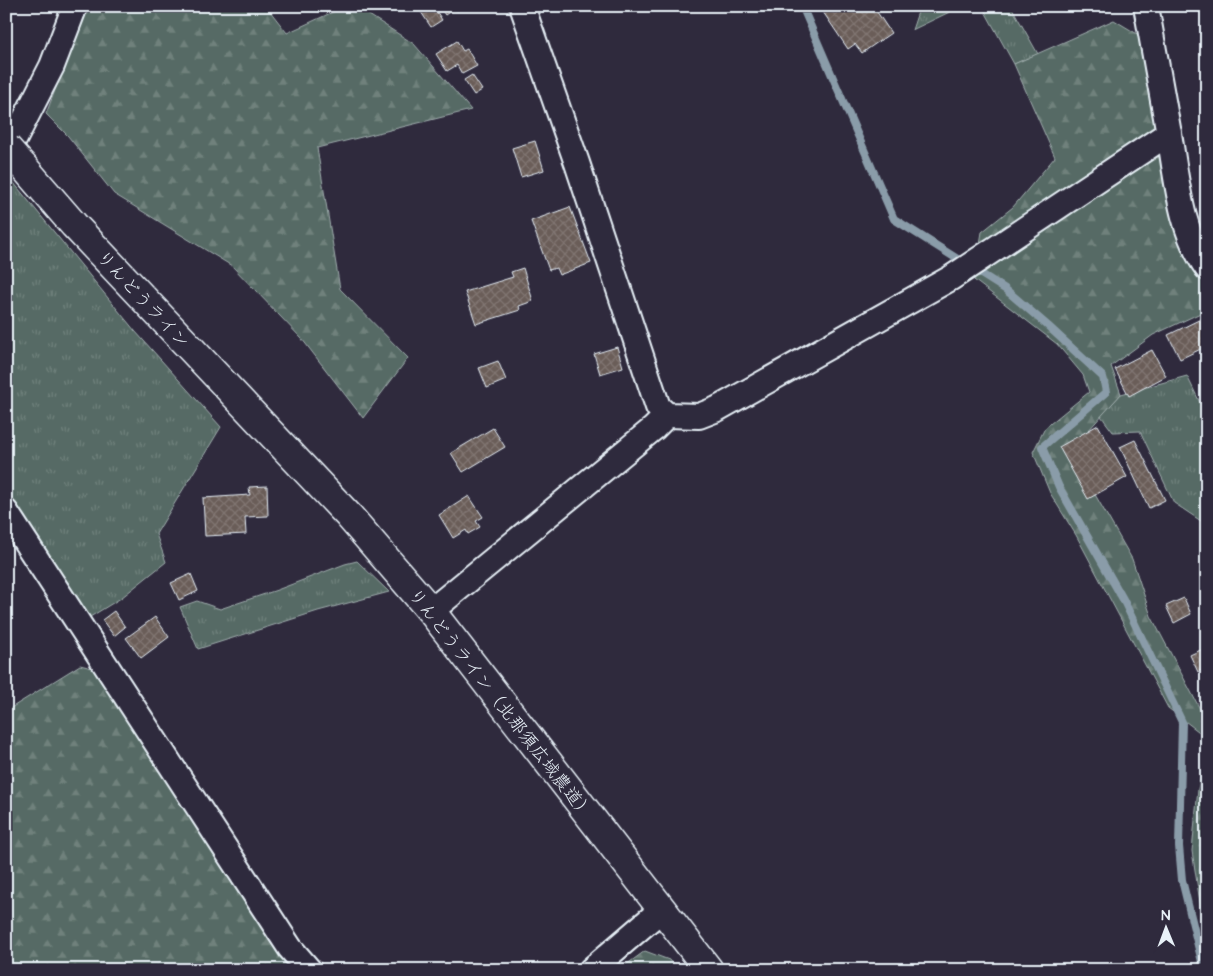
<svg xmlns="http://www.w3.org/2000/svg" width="1213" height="976" font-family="'Architects Daughter','Klee One',sans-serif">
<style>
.grass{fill:url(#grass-tufts);stroke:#a0aeae}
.forest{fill:url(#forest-firs);stroke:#a0aeae}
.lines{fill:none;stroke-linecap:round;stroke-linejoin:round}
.stream{stroke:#8a9ca9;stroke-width:8}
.building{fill:url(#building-cross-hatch);stroke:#e8f1f8}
.minor-casing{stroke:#e8f1f8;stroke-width:28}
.tertiary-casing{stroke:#e8f1f8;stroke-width:31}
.minor{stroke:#2f2a3d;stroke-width:24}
.tertiary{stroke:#2f2a3d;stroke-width:28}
.tertiary-bridge-casing{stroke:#e8f1f8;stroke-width:31;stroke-linecap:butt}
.tertiary-bridge{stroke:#2f2a3d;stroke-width:28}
.labels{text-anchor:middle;stroke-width:5;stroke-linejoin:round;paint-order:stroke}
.street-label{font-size:18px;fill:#e8f1f8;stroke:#2f2a3d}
</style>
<defs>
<pattern id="grass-tufts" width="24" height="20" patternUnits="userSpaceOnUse" patternTransform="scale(1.25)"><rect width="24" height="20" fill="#576b65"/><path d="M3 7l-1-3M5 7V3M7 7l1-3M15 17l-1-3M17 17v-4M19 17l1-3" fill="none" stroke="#6f817c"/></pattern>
<pattern id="forest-firs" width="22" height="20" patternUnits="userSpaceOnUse" patternTransform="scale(1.25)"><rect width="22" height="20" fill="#576b65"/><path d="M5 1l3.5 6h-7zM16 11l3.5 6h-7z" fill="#6f817c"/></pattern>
<pattern id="building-cross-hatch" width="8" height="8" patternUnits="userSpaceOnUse" patternTransform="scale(1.25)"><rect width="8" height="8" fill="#6b5d59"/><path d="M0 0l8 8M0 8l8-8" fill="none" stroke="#807572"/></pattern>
</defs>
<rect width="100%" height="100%" fill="#2f2a3d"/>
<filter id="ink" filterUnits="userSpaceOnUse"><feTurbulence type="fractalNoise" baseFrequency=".02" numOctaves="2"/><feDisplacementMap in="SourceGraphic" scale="10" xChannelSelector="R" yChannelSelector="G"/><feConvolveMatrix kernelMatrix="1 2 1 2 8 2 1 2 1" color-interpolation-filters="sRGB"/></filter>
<g filter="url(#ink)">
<!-- grass -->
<g class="grass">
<polygon points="920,6 962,6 912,30"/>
<polygon points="982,6 1011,6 1038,54 1014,64"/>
<polygon points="9,177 135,331 221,427 156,534 166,562 121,598 90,617 6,495 6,180"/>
<polygon points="1187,376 1207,417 1207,525 1174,503 1140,431 1113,432 1101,416 1121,394"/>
<polygon points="357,561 389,592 318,611 198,649 180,607 197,601 220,609 277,590 345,564"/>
</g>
<!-- forest -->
<g class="forest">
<polygon points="87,6 266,6 287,33 346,6 355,6 414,44 471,110 317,148 340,289 408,358 363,418 302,339 232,266 114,194 68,136 46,114"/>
<polygon points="1114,20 1144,38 1207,277 1207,310 1153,335 1111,366 1121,394 1070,451 1132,559 1151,616 1200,709 1207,709 1207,738 1168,708 1076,535 1050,493 1033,452 1045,428 1089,392 1083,375 1057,344 974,280 982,232 1013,207 1055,157 1014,64"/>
<polygon points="80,665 96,669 200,826 291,970 6,970 6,711"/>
<polygon points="1207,749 1207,947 1192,851 1198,789"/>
<polygon points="645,951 669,960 677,970 619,970"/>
</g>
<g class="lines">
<!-- stream -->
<polyline class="stream" points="802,6 894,219 1005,289 1048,326 1103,377 1106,392 1042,447 1059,487 1123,599 1182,722 1179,846 1182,880 1204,970"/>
</g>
<!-- building -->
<g class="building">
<polygon points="417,6 433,6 442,20 431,27"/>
<polygon points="439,6 465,6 457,11 455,8 445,15"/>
<polygon points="819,6 873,6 891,33 862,53 855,44 848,49"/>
<polygon points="457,41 463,51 467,49 477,66 462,74 457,65 447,71 436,54"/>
<polygon points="472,75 482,90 474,95 464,80"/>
<polygon points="535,141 544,170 521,177 512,148"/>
<polygon points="570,207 591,263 559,275 556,268 549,270 531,221"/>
<polygon points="523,268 533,301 519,306 520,310 476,324 465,292 513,277 511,272"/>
<polygon points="1207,316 1207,346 1180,359 1168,335"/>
<polygon points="617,347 623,367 600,374 594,354"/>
<polygon points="1152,350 1166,376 1129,396 1115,369"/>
<polygon points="498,361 506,380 487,388 479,368"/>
<polygon points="1098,425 1127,477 1088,499 1059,447"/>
<polygon points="493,428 505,447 463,472 451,453"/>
<polygon points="1135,440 1165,500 1149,508 1120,447"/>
<polygon points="267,486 268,516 245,517 246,534 205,536 203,498 250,495 249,487"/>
<polygon points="469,496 483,517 476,521 480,527 468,534 466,530 453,538 439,515"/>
<polygon points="191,574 198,591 179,600 171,583"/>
<polygon points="1184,598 1191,614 1174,623 1166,606"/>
<polygon points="114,611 125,627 114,636 102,620"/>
<polygon points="155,617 169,637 141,658 126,638"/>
<polygon points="1207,647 1207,667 1198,672 1190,655"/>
</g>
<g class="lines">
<defs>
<g id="minor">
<polyline points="522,6 577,163 658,407 667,415 699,416 717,409 951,278 1169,133"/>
<path d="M1146,6C1154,49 1161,91 1169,134C1177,179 1180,230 1207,268"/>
<polyline points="6,156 52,66 75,6"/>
<polyline points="6,512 290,948 309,970"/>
<polyline points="431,611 654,428 667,415"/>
<polyline points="591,970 661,910"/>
</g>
<polyline id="tertiary" points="22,165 74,225 349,516 431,611 709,970"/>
</defs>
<!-- minor casing -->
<use href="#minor" class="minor-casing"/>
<!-- tertiary casing -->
<use href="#tertiary" class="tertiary-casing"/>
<!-- minor -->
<use href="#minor" class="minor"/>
<!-- tertiary -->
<use href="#tertiary" class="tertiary"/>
<defs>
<polyline id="tertiary-bridge" points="6,147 22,165"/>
</defs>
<!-- tertiary-bridge casing -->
<use href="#tertiary-bridge" class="tertiary-bridge-casing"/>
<!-- tertiary-bridge -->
<use href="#tertiary-bridge" class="tertiary-bridge"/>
</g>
</g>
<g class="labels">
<!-- street labels -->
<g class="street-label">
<text transform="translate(143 299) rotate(47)" y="6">りんどうライン</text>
<text transform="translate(501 704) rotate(52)" y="6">りんどうライン（北那須広域農道）</text>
</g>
</g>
<!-- margin -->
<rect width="1213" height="976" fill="none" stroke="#2f2a3d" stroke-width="25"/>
<rect x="12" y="12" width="1188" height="951" fill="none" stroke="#e8f1f8" stroke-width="2" filter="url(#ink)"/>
<!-- north arrow -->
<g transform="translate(1166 928) rotate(359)" stroke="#2f2a3d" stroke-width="4" paint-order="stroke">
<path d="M0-4L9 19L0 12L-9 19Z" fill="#e8f1f8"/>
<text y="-8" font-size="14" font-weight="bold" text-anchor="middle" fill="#e8f1f8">N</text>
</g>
</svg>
